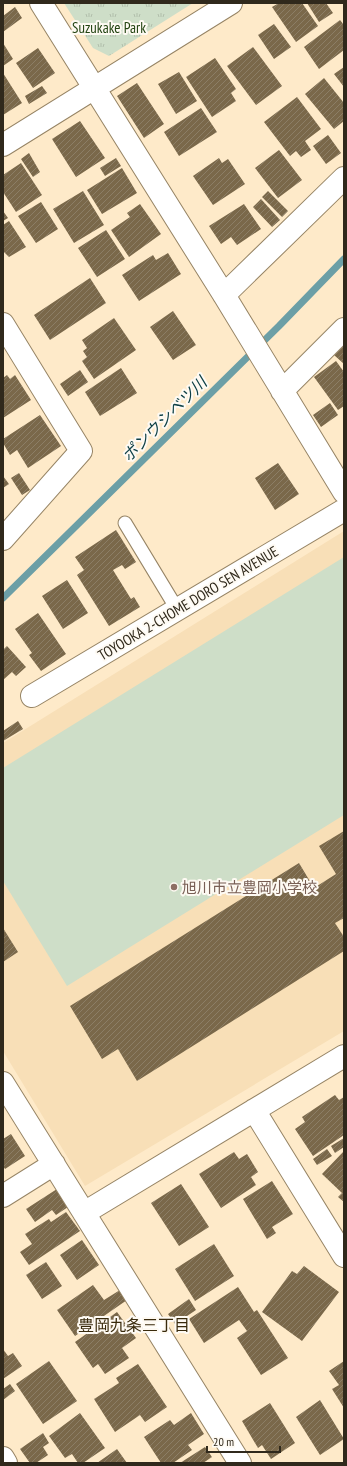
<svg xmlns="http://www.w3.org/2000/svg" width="347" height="1466" viewBox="0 0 347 1466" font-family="'PT Sans Narrow','Noto Sans JP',sans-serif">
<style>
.built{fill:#f8dfb7}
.green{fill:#cedec8}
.park{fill:url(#park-tufts)}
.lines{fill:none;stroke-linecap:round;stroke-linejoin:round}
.stream{stroke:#6c9fa6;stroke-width:7}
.building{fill:url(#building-hatch)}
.service-casing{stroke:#968465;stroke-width:15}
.minor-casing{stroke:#968465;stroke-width:24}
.service{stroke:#fff;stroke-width:13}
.minor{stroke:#fff;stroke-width:22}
.education-dot{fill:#8d6e63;stroke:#fefaf3;stroke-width:1.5}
.labels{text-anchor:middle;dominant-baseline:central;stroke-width:4;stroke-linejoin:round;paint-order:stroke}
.park-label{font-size:15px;fill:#234412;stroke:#fefaf3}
.street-label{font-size:15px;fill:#30291c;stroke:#fefaf3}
.education-label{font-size:15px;fill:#785e54;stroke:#fefaf3;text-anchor:start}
.water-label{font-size:16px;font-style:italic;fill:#0e4046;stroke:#fefaf3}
.neighbourhood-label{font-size:16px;fill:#392a0c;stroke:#fefaf3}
</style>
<defs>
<pattern id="park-tufts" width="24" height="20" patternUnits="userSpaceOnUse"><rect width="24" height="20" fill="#cedec8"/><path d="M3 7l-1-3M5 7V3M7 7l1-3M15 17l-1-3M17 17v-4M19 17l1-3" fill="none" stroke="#b1beab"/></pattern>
<pattern id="building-hatch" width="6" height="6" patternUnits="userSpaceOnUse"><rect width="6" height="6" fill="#7a684a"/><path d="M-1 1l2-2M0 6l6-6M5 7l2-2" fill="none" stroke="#8c7e66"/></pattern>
</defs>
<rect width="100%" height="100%" fill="#feeac9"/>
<path class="built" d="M344 531V1031L85 1186 3 1051V743Z"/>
<path class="green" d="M344 557V815L67 986 3 881V768Z"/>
<path class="park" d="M64 3H193L109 56 93 48Z"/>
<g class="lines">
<path class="stream" d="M3 598 279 326 344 259"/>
</g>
<path class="building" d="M279 3H302L318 26 296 42 272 7Z
M307 3H326L333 13 319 22Z
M15 7 22 18 3 32V16Z
M340 20 344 25V50L319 69 304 47Z
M274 24 291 47 274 59 258 35Z
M3 43 13 59 3 66Z
M253 47 282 86 256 105 227 66Z
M38 48 55 73 33 88 16 63Z
M215 58 236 89 231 93 236 101 212 117 186 77Z
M344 67V87L334 74Z
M179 72 197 101 176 114 158 84Z
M3 73 22 103 3 115Z
M324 78 344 103V121L334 129 305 94Z
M137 83 164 124 144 138 117 96Z
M42 86 47 93 29 104 25 96Z
M297 97 321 129 305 141 311 150 301 157 296 151 290 156 264 122Z
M201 108 217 132 179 156 164 132Z
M80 121 105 158 76 177 52 139Z
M328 135 341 153 326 164 313 146Z
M279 150 302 180 278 198 255 168Z
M29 153 40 172 33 177 21 159Z
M116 158 121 166 105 176 100 168Z
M219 158 222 163 228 159 245 184 213 205 193 176Z
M21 163 42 195 16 212 3 192V175Z
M122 168 137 193 102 214 87 190Z
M83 191 104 225 74 243 53 209Z
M268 191 288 211 282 217 262 197Z
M261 199 280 220 272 227 253 207Z
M41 202 58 229 36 243 18 216Z
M140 204 161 234 129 257 111 230 130 217 127 213Z
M244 204 261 229 237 245 231 237 221 244 209 226Z
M3 211 8 218 3 221Z
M9 221 26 247 9 257 3 251V225Z
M106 230 125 259 97 277 78 248Z
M168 253 181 274 139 301 122 275 153 255 156 260Z
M90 278 106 303 50 340 34 315Z
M173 311 196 345 173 360 150 327Z
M114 318 136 350 94 379 82 361 87 357 83 351 87 348 82 340Z
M344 344V364L334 355Z
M336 361 344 372V406L338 410 314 377Z
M121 368 137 393 100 416 85 392Z
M80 370 88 382 68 396 60 384Z
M7 375 10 379 15 375 31 400 3 418V378Z
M330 403 338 415 321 427 313 415Z
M40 415 61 446 28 468 17 450 10 455 3 443V439Z
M278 463 299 494 275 510 255 478Z
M19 473 30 490 22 495 11 478Z
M3 476 9 484 3 488Z
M116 530 136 562 125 569 122 565 113 570 131 599 134 597 140 607 109 626 77 575 84 570 75 557Z
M67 580 88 613 63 629 42 596Z
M38 613 66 654 41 671 29 655 32 653 15 629Z
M7 646 26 667 16 676 12 672 3 680V650Z
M18 721 23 729 3 741V731Z
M344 831V918L335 923 344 937V951L137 1081 118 1049 102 1059 70 1006 299 863 314 888 336 874 319 846Z
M3 928 18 952 3 962Z
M335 1095 339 1100 344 1097V1135L313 1156 295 1129 305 1122 302 1117Z
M11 1134 25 1156 5 1169 3 1166V1139Z
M344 1138V1147L335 1153 331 1146Z
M327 1149 332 1156 317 1165 313 1159Z
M344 1151V1202L338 1197 342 1193 322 1174Z
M234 1152 239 1159 247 1154 258 1172 251 1177 256 1185 221 1208 199 1174Z
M272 1181 293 1214 272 1227 276 1233 267 1239 243 1199Z
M181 1184 209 1227 179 1246 151 1203Z
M57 1189 68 1207 56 1215 52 1210 35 1222 26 1209Z
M66 1212 80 1231 29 1265 20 1252 32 1244 25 1234 49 1219 51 1222Z
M82 1240 99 1265 77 1280 60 1255Z
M214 1244 234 1276 195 1301 175 1269Z
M46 1262 62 1286 42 1299 26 1275Z
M304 1266 339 1292 302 1341 262 1312 292 1271 297 1274Z
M93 1285 104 1300 120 1290 127 1300 75 1336 57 1310Z
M238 1287 254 1312 257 1310 288 1358 261 1375 237 1338 247 1331 239 1320 204 1343 189 1319Z
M189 1299 196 1310 175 1324 168 1314Z
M117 1312 136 1338 122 1348 129 1358 105 1374 98 1364 93 1368 75 1342Z
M3 1349 8 1356 13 1353 22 1366 3 1379Z
M49 1361 77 1401 43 1424 16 1384Z
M344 1361V1408L332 1389 339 1385 329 1371Z
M138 1364 167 1407 145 1422 140 1415 115 1432 94 1399 119 1383 116 1378Z
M10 1384 15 1391 3 1400V1389Z
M320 1400 344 1439 320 1455 296 1417Z
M270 1403 295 1443 271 1459 262 1445 258 1448 242 1421Z
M80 1413 105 1448 83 1463H78L72 1454 65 1458 49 1436Z
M191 1413 204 1434 188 1445 192 1450 173 1463H161L144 1437 170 1420 174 1425Z
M43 1433 49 1443 43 1447 48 1455 36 1463H30L20 1449Z
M205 1447 212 1457 203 1463H180Z
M117 1449 127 1463H97Z"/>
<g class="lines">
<g class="service-casing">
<path id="service" d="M125 523 177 609"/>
</g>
<g class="minor-casing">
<path id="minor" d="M41 3 224 295 344 492
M3 145 231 3
M224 295 344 178
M3 324 81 451 3 539
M282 391 344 329
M32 696 344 510
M3 1083 240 1463
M254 1110 344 1256
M3 1196 54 1164
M84 1213 344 1056
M3 1458 6 1463"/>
</g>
<use href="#service" class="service"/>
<use href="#minor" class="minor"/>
</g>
<circle class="education-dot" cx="174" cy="887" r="4"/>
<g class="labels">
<g class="park-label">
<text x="109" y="27">Suzukake Park</text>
</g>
<g class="street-label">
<text transform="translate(188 603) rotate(-31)">TOYOOKA 2-CHOME DORO SEN AVENUE</text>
</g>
<g class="education-label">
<text x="182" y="887">旭川市立豊岡小学校</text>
</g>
<g class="water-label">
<text transform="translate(164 419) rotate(-45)">ポンウシベツ川</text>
</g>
<g class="neighbourhood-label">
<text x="134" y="1325">豊岡九条三丁目</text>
</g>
</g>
<rect width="347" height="1466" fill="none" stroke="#30291c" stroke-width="8"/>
<path d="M207 1446v6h73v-6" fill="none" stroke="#30291c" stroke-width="2"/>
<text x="213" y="1446" font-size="12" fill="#30291c" stroke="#fefaf3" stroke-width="3" paint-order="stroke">20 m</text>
</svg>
